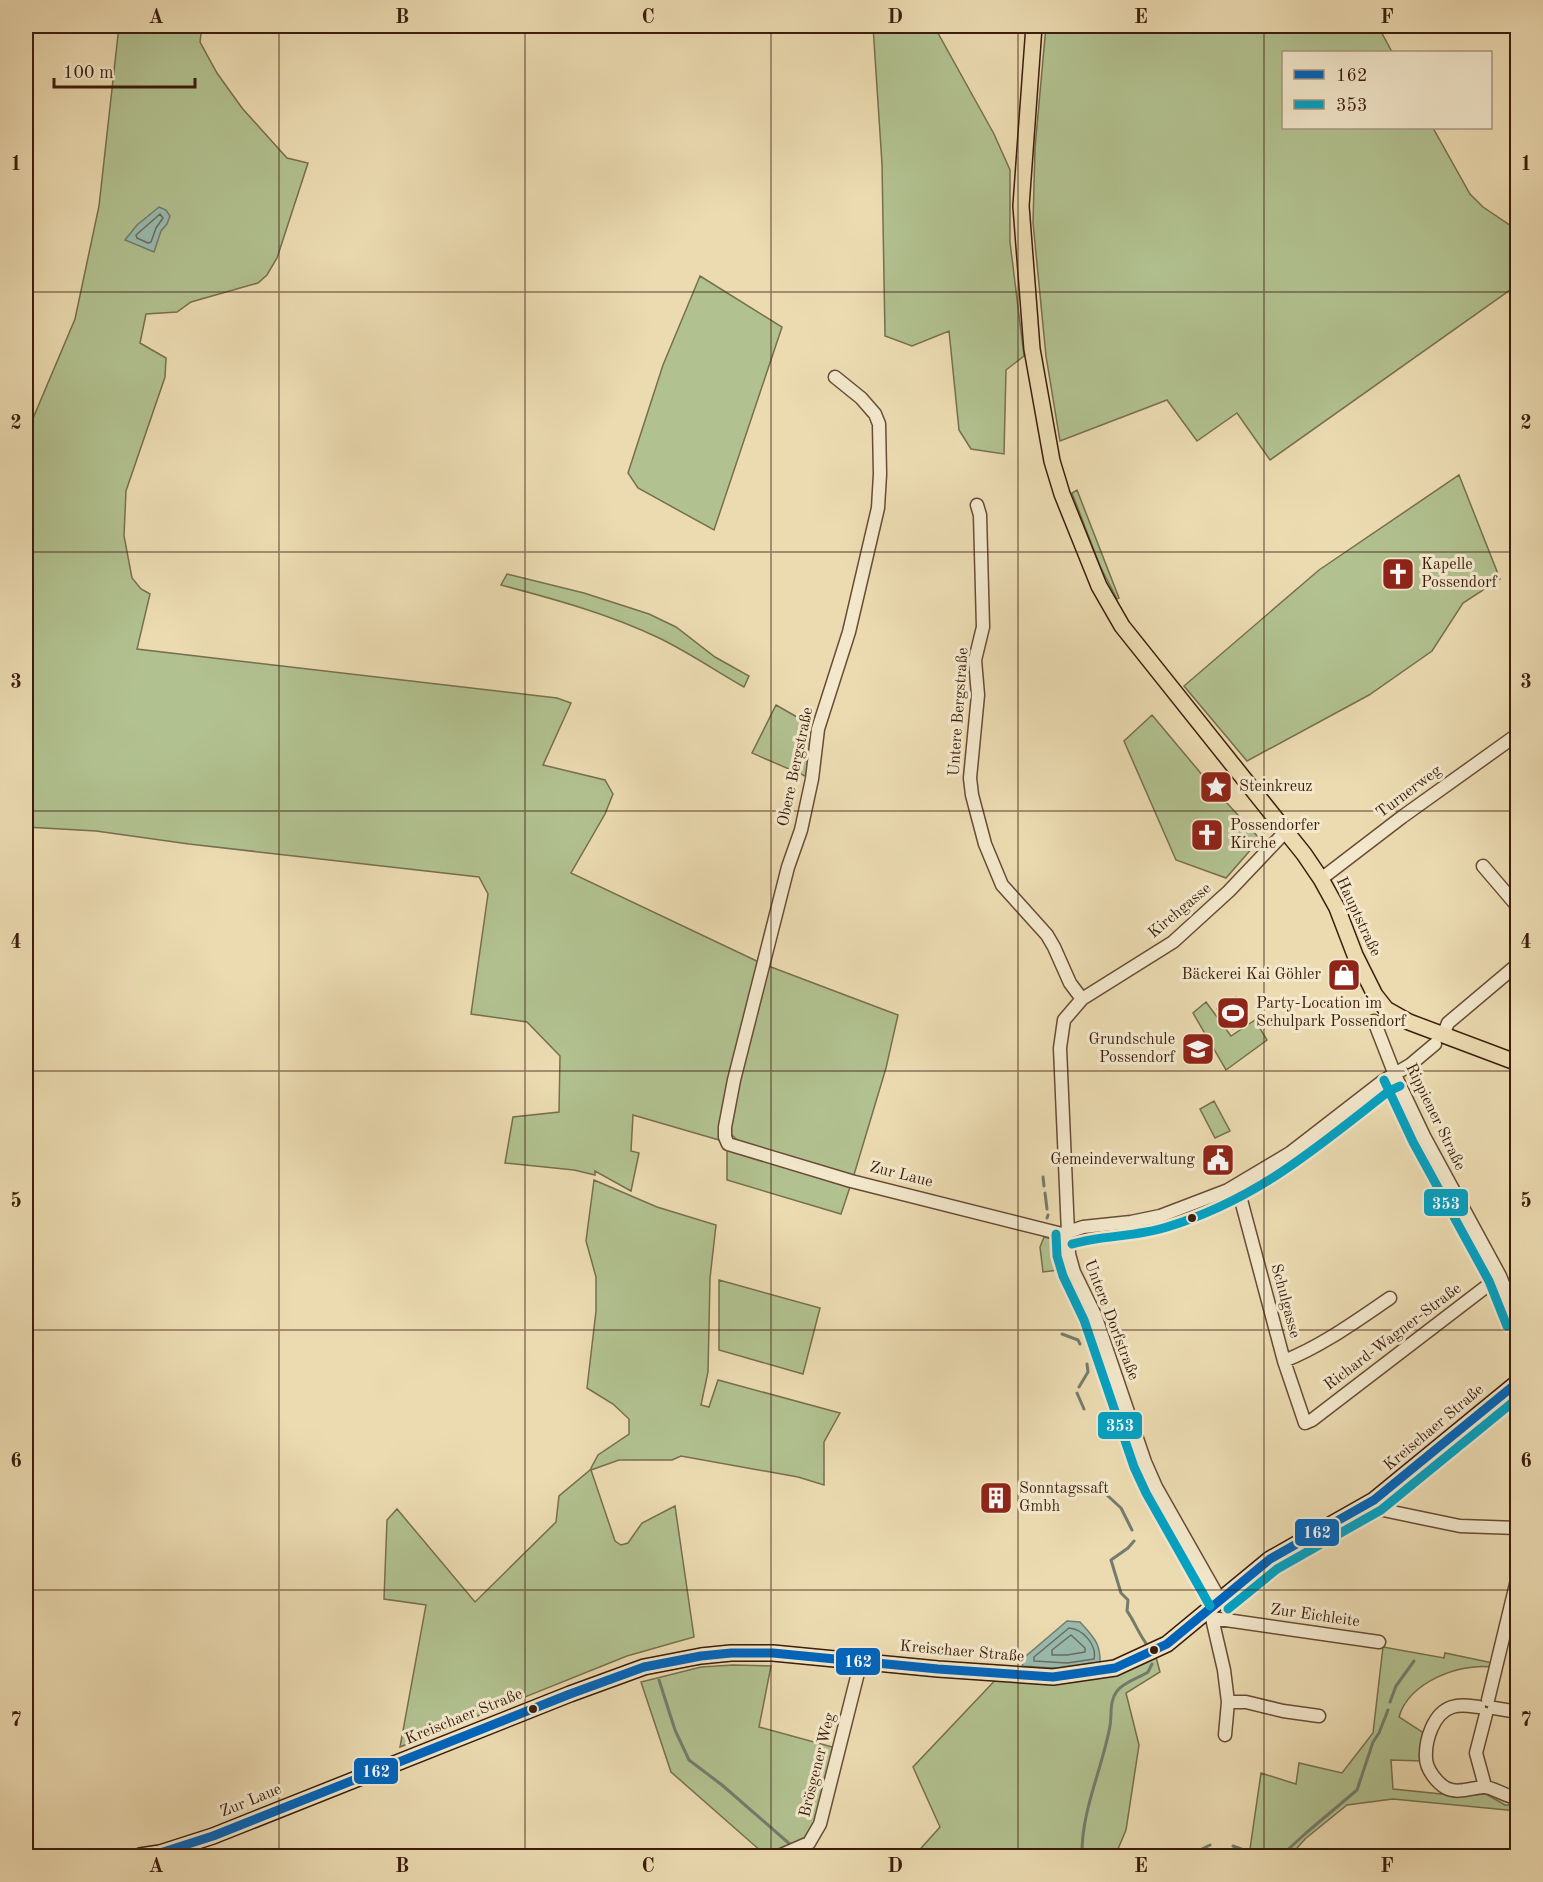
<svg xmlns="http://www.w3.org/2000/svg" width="1543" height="1882" viewBox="0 0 1543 1882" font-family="'Old Standard TT',serif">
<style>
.green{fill:#b2c190;stroke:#776f4e;stroke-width:1.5}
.water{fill:#99bbaf;stroke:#747c6e;stroke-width:1.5}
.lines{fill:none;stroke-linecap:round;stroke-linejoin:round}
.shore{stroke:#6a6c5e;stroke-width:1.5}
.stream{stroke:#747c6e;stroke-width:3}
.minor-casing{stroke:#684c35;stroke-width:15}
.major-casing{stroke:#3c1d0c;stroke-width:18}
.minor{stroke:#f3e8cc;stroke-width:12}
.major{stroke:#ecdbb1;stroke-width:15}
.bus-1-casing{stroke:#f3e8cc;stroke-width:14}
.bus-2-casing{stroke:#f3e8cc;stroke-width:14}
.bus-1{stroke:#0065bd;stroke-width:9}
.bus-2{stroke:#03a2c4;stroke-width:9}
.grid{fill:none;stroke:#3c1d0c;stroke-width:1.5;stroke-opacity:0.55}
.bus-dot{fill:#3c1d0c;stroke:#f3e8cc;stroke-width:2}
.labels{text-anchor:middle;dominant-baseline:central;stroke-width:6;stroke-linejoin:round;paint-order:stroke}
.poi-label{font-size:16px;fill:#3c1d0c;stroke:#f3e8cc;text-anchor:start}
.street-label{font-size:16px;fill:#3c1d0c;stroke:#f3e8cc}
.line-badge{stroke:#f3e8cc;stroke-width:2}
.badge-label{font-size:16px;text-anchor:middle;font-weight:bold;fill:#fff}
.neatline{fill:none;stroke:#3c1d0c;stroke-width:2}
.grid-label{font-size:20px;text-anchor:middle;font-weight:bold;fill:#3c1d0c}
</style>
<rect width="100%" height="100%" fill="#ecdbb1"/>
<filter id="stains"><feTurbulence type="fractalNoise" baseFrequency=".00333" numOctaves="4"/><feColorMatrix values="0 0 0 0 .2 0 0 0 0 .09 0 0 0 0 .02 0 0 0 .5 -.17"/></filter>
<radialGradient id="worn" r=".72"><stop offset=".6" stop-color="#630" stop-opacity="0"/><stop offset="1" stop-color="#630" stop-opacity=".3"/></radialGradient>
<path class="green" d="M119 26H202L200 42 217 73 242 108 287 158 308 163 277 258 267 275 258 283 191 302 177 312 146 314 140 343 166 358 165 377 126 491 124 536 132 578 141 589 150 594 137 649 557 698 571 703 543 765 605 780 613 794 605 814 571 873 763 964 898 1015 886 1068 853 1178 741 1144 731 1134 730 1081 719 1140 633 1115 631 1151 639 1153 631 1191 595 1171V1175L574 1170 505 1163 513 1117 559 1112 560 1056 527 1022 471 1014 488 894 479 877 189 844 96 831 26 827V435L75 319 99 206Z
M873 26H934L994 134 1010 170V242L1024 356 1006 370 1004 454 971 449 959 430 949 331 912 346 885 336 882 164Z
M1046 26H1378L1392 52H1284V128H1433L1470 194 1483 207 1517 230V285L1270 460 1237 413 1197 441 1167 400 1060 441 1046 356 1033 223 1035 148Z
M700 276 782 327 714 530 638 488 628 473 663 365Z
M1459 475 1500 579 1463 603 1432 651 1369 695 1247 761 1184 686 1319 570Z
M1077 490 1119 598 1117 599 1100 566 1072 493Z
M507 574 584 593 649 614 676 627 715 657 749 676 744 687C716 671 688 652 659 638 609 614 554 599 501 585Z
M776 705 818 729 812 779 752 753Z
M1152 715 1214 789 1260 839 1226 878 1176 860 1124 741Z
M1206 1002 1231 1036 1255 1020 1267 1040 1226 1070 1193 1013Z
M1214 1101 1230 1131 1215 1138 1200 1109Z
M732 1148 851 1184 841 1214 727 1180V1152Z
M594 1180 657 1207 716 1225 710 1278 708 1372 701 1405 709 1407 718 1380 840 1413 824 1442V1485L798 1477 681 1456 672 1460H619L591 1470 615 1541 621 1545 628 1543 642 1523 675 1506 694 1637 627 1656 400 1747 426 1605 384 1599 387 1520 397 1509 475 1602 556 1522 559 1496 590 1470 598 1455 629 1434V1419L613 1404 587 1388 596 1311V1277L586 1241Z
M1044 1237 1053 1239 1062 1260 1059 1270 1043 1272 1040 1247Z
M719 1280 820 1308 803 1374 719 1350Z
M1383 1647 1444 1658 1445 1653 1493 1663 1492 1667C1459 1663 1409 1682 1399 1717L1427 1735 1423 1761 1391 1760 1393 1789 1462 1796 1486 1794 1505 1805H1517V1811L1393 1799 1347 1805 1305 1839 1290 1856H1249L1261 1773 1296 1784 1299 1763 1342 1773 1373 1733Z
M1156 1657 1160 1672 1126 1693 1139 1745 1126 1830 1115 1856H914L940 1827 913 1767 1002 1673 1053 1677Z
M733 1665 771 1666 759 1727 836 1748 818 1822 807 1838 771 1856H759L762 1852 671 1772 641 1682 701 1667Z"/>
<path class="water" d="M159 207 166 210 170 216 167 224 161 231 154 252 125 240 137 225Z
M1236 997 1248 1018 1233 1029 1217 1009Z
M1067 1621 1080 1622C1094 1638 1101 1643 1100 1665L1068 1669 1022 1666 1026 1656Z"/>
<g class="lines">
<path class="shore" d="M160 214 163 218 156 228 151 242 148 243 137 238 136 235Z
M1069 1628C1083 1629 1097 1645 1094 1659L1067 1663 1034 1661V1657Z
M1071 1635 1085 1648V1652L1067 1655H1052V1650Z"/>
<path class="stream" d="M1043 1177 1044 1186
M1045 1193 1047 1209
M1047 1218 1048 1215
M1062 1334 1078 1340 1080 1344
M1079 1387 1088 1372 1087 1364
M1077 1393 1084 1409
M1095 1484 1121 1508 1132 1530
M1134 1541 1128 1548 1111 1560 1121 1593 1128 1600 1127 1611C1135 1622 1139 1635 1148 1646
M659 1680 675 1730 689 1760 722 1785 792 1846
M1390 1702 1396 1686 1414 1661
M1233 1846 1260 1856
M798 1855 799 1856
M1082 1856C1081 1811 1102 1770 1110 1726 1112 1715 1109 1701 1117 1691 1124 1682 1139 1678 1148 1672L1152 1664
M1188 1856 1210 1845
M1281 1856 1306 1833 1357 1790 1373 1742 1379 1733 1388 1710"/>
<g class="minor-casing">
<path id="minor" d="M835 377 861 398 875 414 879 424 880 474 878 508 849 632 818 729 812 779 801 830 788 867 734 1080 725 1127V1137L728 1144 851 1181 1062 1234 1083 1227 1131 1222 1160 1216 1228 1190 1290 1153 1383 1081 1410 1065 1435 1044
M977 505 980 515 983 627 975 660 978 695 970 778 972 795 985 844 1002 885 1047 935 1054 947 1070 983 1082 999
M1483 866 1518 907
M1321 879 1402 817 1518 734
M1374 1021 1395 1075 1424 1136 1500 1276 1518 1322
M1443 1035 1448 1023 1518 964
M1237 1185 1284 1361 1305 1423 1312 1420 1500 1276
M1284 1361C1322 1346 1356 1321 1390 1298
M1374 1500 1378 1507 1383 1510 1460 1526 1518 1528
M1220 1600 1156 1487 1145 1462 1095 1315 1074 1272 1069 1254 1068 1233 1060 1048 1064 1020 1082 999 1173 942 1229 891 1286 831
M1211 1614 1224 1670 1228 1702 1225 1735
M1212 1618 1379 1642
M1488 1700 1518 1576
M1228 1702H1246L1283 1711 1319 1716
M1479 1707C1470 1706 1461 1704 1452 1707 1433 1713 1425 1741 1426 1758 1426 1769 1437 1783 1446 1788 1458 1794 1471 1788 1483 1787 1492 1786 1505 1797 1518 1798
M1494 1708 1518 1712
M1485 1786 1476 1753 1486 1714
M779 1856 809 1843 820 1824 861 1661"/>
</g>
<g class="major-casing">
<path id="major" d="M1034 26 1021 206 1032 349 1052 461 1062 494 1099 586 1122 626 1304 854 1321 879 1337 908 1355 955 1375 995 1386 1009 1409 1022 1518 1063
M140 1856 160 1853 213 1836 570 1694 644 1667 701 1656 731 1653H773L938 1669 1053 1677 1115 1668 1167 1644 1270 1559 1374 1500 1518 1382"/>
</g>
<use href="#minor" class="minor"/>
<use href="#major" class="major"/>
<g class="bus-1-casing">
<path id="bus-1" d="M140 1856 160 1853 213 1836 570 1694 644 1667 701 1656 731 1653H773L938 1669 1053 1677 1115 1668 1167 1644 1270 1559 1374 1500 1518 1382"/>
</g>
<g class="bus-2-casing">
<path id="bus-2" d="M1384 1080 1413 1142 1489 1281 1507 1326
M1056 1234 1057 1256 1063 1276 1084 1320 1134 1467 1146 1493 1210 1606
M1072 1244C1103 1235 1136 1237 1167 1227 1258 1199 1316 1148 1389 1091L1400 1086
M1228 1609 1277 1569 1381 1510 1518 1398"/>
</g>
<use href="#bus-1" class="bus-1"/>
<use href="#bus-2" class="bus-2"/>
</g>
<path class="grid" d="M279 26V1856M525 26V1856M771 26V1856M1018 26V1856M1264 26V1856M26 292H1518M26 552H1518M26 811H1518M26 1071H1518M26 1330H1518M26 1590H1518"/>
<defs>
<g id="church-square" transform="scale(1.725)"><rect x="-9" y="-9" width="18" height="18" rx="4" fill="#8f2418" stroke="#f3e8cc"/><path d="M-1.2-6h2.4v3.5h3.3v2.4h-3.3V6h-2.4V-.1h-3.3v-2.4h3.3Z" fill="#fff"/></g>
<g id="sight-square" transform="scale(1.725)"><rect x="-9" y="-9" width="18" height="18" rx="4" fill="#8f2418" stroke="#f3e8cc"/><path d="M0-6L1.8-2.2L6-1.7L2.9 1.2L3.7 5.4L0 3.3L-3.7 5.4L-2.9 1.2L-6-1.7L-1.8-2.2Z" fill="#fff"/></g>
<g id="shop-square" transform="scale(1.725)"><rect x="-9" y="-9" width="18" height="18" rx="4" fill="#8f2418" stroke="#f3e8cc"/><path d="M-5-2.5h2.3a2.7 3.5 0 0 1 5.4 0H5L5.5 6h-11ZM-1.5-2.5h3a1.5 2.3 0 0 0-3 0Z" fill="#fff"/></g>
<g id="stadium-square" transform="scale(1.725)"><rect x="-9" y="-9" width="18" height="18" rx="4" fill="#8f2418" stroke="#f3e8cc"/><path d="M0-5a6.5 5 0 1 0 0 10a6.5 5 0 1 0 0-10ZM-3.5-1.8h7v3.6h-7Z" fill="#fff"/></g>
<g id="school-square" transform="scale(1.725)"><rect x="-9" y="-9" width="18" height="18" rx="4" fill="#8f2418" stroke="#f3e8cc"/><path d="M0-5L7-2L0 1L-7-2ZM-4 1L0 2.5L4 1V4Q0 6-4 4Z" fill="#fff"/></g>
<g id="civic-square" transform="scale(1.725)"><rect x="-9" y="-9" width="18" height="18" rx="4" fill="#8f2418" stroke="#f3e8cc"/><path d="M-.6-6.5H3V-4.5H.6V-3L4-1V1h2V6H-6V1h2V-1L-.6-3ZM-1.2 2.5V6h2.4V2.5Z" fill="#fff"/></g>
<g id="building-square" transform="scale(1.725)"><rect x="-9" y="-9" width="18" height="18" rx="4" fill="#8f2418" stroke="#f3e8cc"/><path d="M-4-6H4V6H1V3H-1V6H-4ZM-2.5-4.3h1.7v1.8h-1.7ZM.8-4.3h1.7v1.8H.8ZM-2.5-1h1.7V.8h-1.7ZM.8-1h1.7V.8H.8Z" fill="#fff"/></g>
</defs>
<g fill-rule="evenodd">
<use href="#church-square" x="1398" y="574"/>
<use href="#sight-square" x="1216" y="787"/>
<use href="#church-square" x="1207" y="835"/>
<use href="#shop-square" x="1344" y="975"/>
<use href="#stadium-square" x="1233" y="1013"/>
<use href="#school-square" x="1198" y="1049"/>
<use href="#civic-square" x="1218" y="1160"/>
<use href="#building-square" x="996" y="1498"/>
</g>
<g class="bus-dot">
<circle cx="1192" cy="1218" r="5"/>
<circle cx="1154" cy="1650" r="5"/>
<circle cx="533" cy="1709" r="5"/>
</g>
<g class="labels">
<g class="poi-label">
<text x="1421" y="565">Kapelle<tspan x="1421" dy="18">Possendorf</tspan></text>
<text x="1239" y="787">Steinkreuz</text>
<text x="1230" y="826">Possendorfer<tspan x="1230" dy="18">Kirche</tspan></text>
<text x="1321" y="975" text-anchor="end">Bäckerei Kai Göhler</text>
<text x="1256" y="1004">Party-Location im<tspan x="1256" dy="18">Schulpark Possendorf</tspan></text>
<text x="1175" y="1040" text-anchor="end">Grundschule<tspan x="1175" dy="18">Possendorf</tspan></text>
<text x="1195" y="1160" text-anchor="end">Gemeindeverwaltung</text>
<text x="1019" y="1489">Sonntagssaft<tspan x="1019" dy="18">Gmbh</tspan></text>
</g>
<g class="street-label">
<text transform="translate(959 712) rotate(-86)">Untere Bergstraße</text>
<text transform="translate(796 767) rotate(-78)">Obere Bergstraße</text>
<text transform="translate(1409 792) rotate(-37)">Turnerweg</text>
<text transform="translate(1180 911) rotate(-40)">Kirchgasse</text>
<text transform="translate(1358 917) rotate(65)">Hauptstraße</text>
<text transform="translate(1435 1117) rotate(64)">Rippiener Straße</text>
<text transform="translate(901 1175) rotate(14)">Zur Laue</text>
<text transform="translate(1285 1301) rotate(75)">Schulgasse</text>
<text transform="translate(1111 1320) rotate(69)">Untere Dorfstraße</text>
<text transform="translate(1393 1337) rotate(-37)">Richard-Wagner-Straße</text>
<text transform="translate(1434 1428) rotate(-40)">Kreischaer Straße</text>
<text transform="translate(1315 1616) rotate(8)">Zur Eichleite</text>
<text transform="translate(962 1652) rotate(5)">Kreischaer Straße</text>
<text transform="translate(464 1717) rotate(-22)">Kreischaer Straße</text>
<text transform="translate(818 1765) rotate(-76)">Brösgener Weg</text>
<text transform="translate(251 1801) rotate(-22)">Zur Laue</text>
</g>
</g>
<g class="line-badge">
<rect x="1423" y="1188" width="46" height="29" rx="6" fill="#03a2c4"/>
<rect x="1097" y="1411" width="46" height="29" rx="6" fill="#03a2c4"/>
<rect x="1294" y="1518" width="46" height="29" rx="6" fill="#0065bd"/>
<rect x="835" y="1647" width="46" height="29" rx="6" fill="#0065bd"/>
<rect x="353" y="1757" width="46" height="28" rx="6" fill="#0065bd"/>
</g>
<g class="badge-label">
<text x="1446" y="1209">353</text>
<text x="1120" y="1431">353</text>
<text x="1317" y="1538">162</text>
<text x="858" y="1667">162</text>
<text x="376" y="1777">162</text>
</g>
<rect width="1543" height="1882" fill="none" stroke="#ecdbb1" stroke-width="66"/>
<rect x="1282" y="51" width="210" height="78" fill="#f3e8cc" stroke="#aa977f" stroke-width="1.5"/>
<rect x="1294" y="70" width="30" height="9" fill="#0065bd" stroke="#aa977f" stroke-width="1.5"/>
<text x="1336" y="81" font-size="18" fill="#3c1d0c">162</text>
<rect x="1294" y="100" width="30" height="9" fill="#03a2c4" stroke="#aa977f" stroke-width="1.5"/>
<text x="1336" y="111" font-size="18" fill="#3c1d0c">353</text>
<path d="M54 78v9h141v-9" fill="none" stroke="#3c1d0c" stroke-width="3"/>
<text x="63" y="78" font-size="18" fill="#3c1d0c" stroke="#f3e8cc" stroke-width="4.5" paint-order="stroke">100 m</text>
<rect x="33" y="33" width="1477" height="1816" class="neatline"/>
<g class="grid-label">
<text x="156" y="23">A</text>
<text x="402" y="23">B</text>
<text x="648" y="23">C</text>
<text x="895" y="23">D</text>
<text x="1141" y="23">E</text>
<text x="1387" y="23">F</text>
<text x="16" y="170">1</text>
<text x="1526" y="170">1</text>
<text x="16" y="429">2</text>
<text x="1526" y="429">2</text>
<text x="16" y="688">3</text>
<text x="1526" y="688">3</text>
<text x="16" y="948">4</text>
<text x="1526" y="948">4</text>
<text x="16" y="1207">5</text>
<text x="1526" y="1207">5</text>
<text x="16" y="1467">6</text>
<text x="1526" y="1467">6</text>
<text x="16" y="1726">7</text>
<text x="1526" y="1726">7</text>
<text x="156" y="1872">A</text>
<text x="402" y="1872">B</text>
<text x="648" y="1872">C</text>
<text x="895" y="1872">D</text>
<text x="1141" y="1872">E</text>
<text x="1387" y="1872">F</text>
</g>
<rect width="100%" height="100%" filter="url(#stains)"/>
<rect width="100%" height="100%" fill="url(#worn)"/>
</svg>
